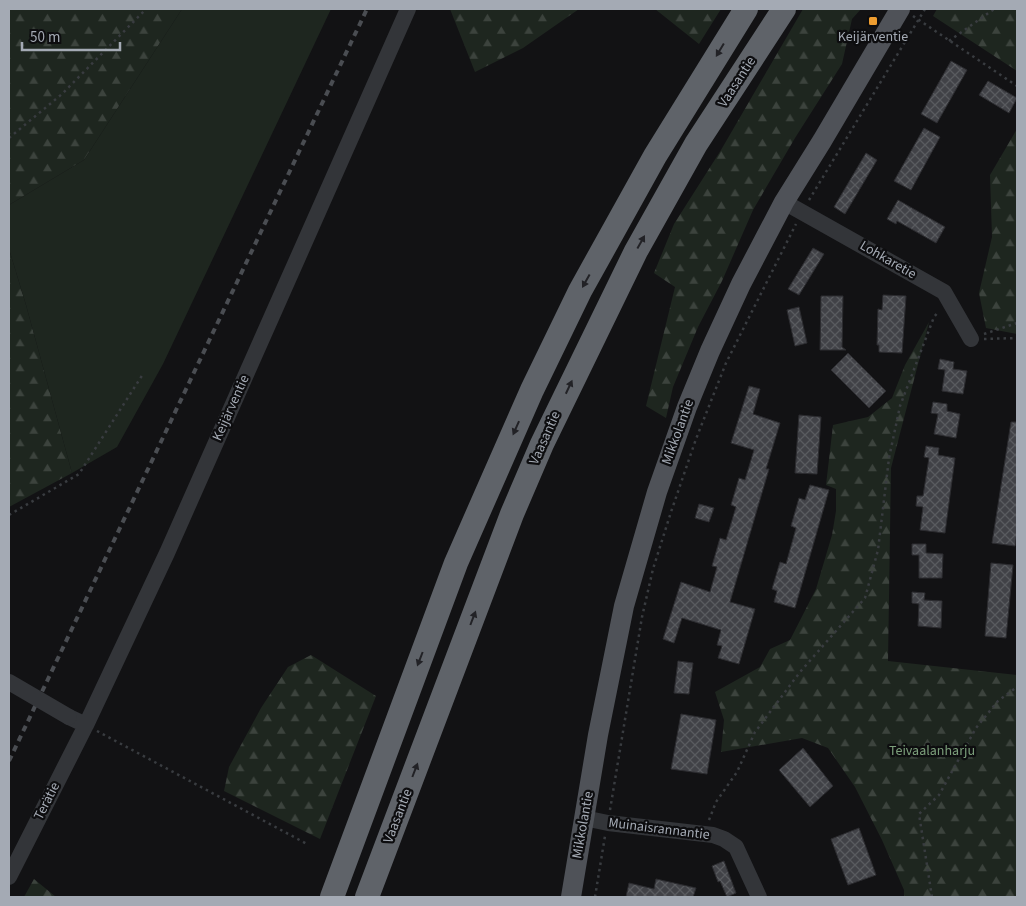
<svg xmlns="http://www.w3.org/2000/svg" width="1026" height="906" viewBox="0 0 1026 906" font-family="'Source Sans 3',sans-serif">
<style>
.forest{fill:url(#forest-firs)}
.pitch{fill:#1e261f}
.building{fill:url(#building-cross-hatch);stroke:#2c2c30}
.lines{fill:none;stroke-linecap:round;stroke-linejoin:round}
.path{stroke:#393c40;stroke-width:2.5;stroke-dasharray:2.5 4;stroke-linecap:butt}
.minor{stroke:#333539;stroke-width:16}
.major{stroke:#4f5258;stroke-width:20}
.highway{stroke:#5f6369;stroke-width:24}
.rail{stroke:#4a4d52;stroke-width:4;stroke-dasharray:6 5;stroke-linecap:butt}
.minor-bridge{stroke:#333539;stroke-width:16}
.oneway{fill:#222226}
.poi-dot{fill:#ee9d30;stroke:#0d0d0f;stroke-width:2}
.labels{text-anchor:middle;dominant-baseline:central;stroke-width:4.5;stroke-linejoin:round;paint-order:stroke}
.poi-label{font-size:14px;fill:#a4aab4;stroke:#0d0d0f}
.street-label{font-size:14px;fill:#a4aab4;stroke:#0d0d0f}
.park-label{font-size:14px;fill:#7c9f7b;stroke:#0d0d0f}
</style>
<defs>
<pattern id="forest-firs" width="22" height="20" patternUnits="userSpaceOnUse" patternTransform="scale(1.25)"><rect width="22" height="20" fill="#1e261f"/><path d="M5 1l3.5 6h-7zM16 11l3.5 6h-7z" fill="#3c433d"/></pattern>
<pattern id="building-cross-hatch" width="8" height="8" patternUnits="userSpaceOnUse" patternTransform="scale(1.25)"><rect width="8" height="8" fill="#414247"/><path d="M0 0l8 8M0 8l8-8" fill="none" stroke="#595b5f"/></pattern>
</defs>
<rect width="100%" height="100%" fill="#121214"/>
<path class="forest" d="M9 9H182L84 160 9 205Z
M450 9H579L523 48 475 72Z
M655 9H721L699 44Z
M803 9H861L852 19 842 64 795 138 753 210 722 281 698 327 673 387 666 418 646 406 675 287 654 273 674 224 721 150Z
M937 9H1017V71L933 16Z
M1017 129V334L986 328 979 293 992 237 990 175Z
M9 249 26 305 72 473 9 507Z
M929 322 891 468 888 661 1017 675V897H904V890L882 840 855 787 828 748 802 738 721 752 724 720 715 692 760 667 770 649 790 640 816 589 832 535 836 511V489L826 485 833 425 868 417 892 398 905 365Z
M311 655 376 696 320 839 224 791 229 767 261 708 288 667Z
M34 879 56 897H24Z"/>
<path class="pitch" d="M182 9H331L163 364 117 447 72 473 26 305 9 249V205L84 160Z"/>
<path class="building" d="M951 61 967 70 937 123 921 114Z
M988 81 1017 98 1009 113 979 95Z
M924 128 940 137 911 190 894 181Z
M866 153 877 160 845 214 834 207Z
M898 200 945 227 936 243 897 221 896 224 887 219Z
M813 248 824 254 799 295 788 289Z
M883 295 906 296 902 353 879 352V345H877L878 309 882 310Z
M821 296H843L842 347 846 350H820Z
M799 307 807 343 795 346 787 310Z
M848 353 886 391 869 408 831 370Z
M940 359 954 362 953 369 967 371 963 394 942 391 945 370 938 369Z
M749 386 760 389 753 414 780 423 766 469H769L730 602 755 609 739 664 718 658 722 646 717 645 721 630 682 618 674 643 663 639 681 582 710 592 717 567 712 566 720 538 726 540 736 507 731 505 739 478 745 480 754 450 731 443Z
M933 402 947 404V411L960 414 956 438 934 434 938 414 931 413Z
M799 415 821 417 817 474 795 473Z
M1011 422H1017V532L1015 546 992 543Z
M926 446 939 448 938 455 955 458 945 533 920 530 923 507 916 506 917 496H923L929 458 924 457Z
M810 485 829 490 795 608 774 602 777 591 772 589 780 562 786 564 793 539 796 528 791 526 799 498 805 500Z
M699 504 714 508 709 522 695 518Z
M912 544H926V553L943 554 942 578H919V555H912Z
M991 563 1013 565 1006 638 985 636Z
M912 592 925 593 924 600 942 601 941 628 918 626 919 604 912 603Z
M678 661 693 663 689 694 674 693Z
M681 714 716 720 707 774 671 769Z
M803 748 833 786 810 807 779 770Z
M859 828 876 875 848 885 831 839Z
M724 861 736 893 727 897 720 881 718 882 712 866Z
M656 879 696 888 693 897H626L629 883 654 889Z"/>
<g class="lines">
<path class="path" d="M913 16 1017 86
M949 41 994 9
M9 138 62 94 146 9
M809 200 925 9
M984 334 1017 323
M984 339 1017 338
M9 515 79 474 143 374
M97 731 307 844
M610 810 642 617 653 569 671 512 696 439 726 363 796 224
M709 820 716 802 737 772 755 732 800 672 865 598 878 550 889 458 900 406 934 317 939 311
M595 897 605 836
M932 897 919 814 939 795 976 728 998 701 1017 687"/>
<path class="minor" d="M784 202 944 292 971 339
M69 717 86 725 167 553 408 9
M584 818 608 823 713 835 724 839 736 847 759 897
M9 877 86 725"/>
<path class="major" d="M571 897 598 735 624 606 657 492 687 407 710 351 741 284 784 202 822 141 900 9"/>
<path class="highway" d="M332 897 456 563 532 390 580 291 655 156 746 9
M367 897 512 514 542 444 636 251 696 144 784 9"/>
<path class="rail" d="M9 761 367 9"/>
<path class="minor-bridge" d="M9 682 69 717"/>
</g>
<defs><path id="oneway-solid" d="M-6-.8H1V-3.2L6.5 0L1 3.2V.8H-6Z" transform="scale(1.25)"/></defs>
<g class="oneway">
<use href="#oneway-solid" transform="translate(720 50) rotate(121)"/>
<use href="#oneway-solid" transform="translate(641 242) rotate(-61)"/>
<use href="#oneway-solid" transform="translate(586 281) rotate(119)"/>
<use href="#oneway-solid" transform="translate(569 387) rotate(-65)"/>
<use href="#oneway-solid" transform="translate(516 428) rotate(114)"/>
<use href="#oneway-solid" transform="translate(473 618) rotate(-69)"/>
<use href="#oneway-solid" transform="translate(420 659) rotate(111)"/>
<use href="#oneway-solid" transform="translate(415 770) rotate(-69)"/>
</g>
<rect class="poi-dot" x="868" y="16" width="10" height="10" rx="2.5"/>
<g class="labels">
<g class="poi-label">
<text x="873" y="37">Keijärventie</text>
</g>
<g class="street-label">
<text transform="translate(737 82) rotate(-57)">Vaasantie</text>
<text transform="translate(888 260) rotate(30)">Lohkaretie</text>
<text transform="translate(231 408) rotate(-66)">Keijärventie</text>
<text transform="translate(678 432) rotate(-70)">Mikkolantie</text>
<text transform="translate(545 438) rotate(-66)">Vaasantie</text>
<text transform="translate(47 801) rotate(-63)">Terätie</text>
<text transform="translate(398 816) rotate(-69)">Vaasantie</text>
<text transform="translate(583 825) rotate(-80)">Mikkolantie</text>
<text transform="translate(659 829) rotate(7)">Muinaisrannantie</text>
</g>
<g class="park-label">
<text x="932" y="751">Teivaalanharju</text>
</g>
</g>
<rect width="1026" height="906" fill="none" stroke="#a4aab4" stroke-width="20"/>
<path d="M22 42v8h98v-8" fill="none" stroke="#a4aab4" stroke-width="2.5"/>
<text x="30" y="42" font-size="15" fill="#a4aab4" stroke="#0d0d0f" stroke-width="4" paint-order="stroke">50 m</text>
</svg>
